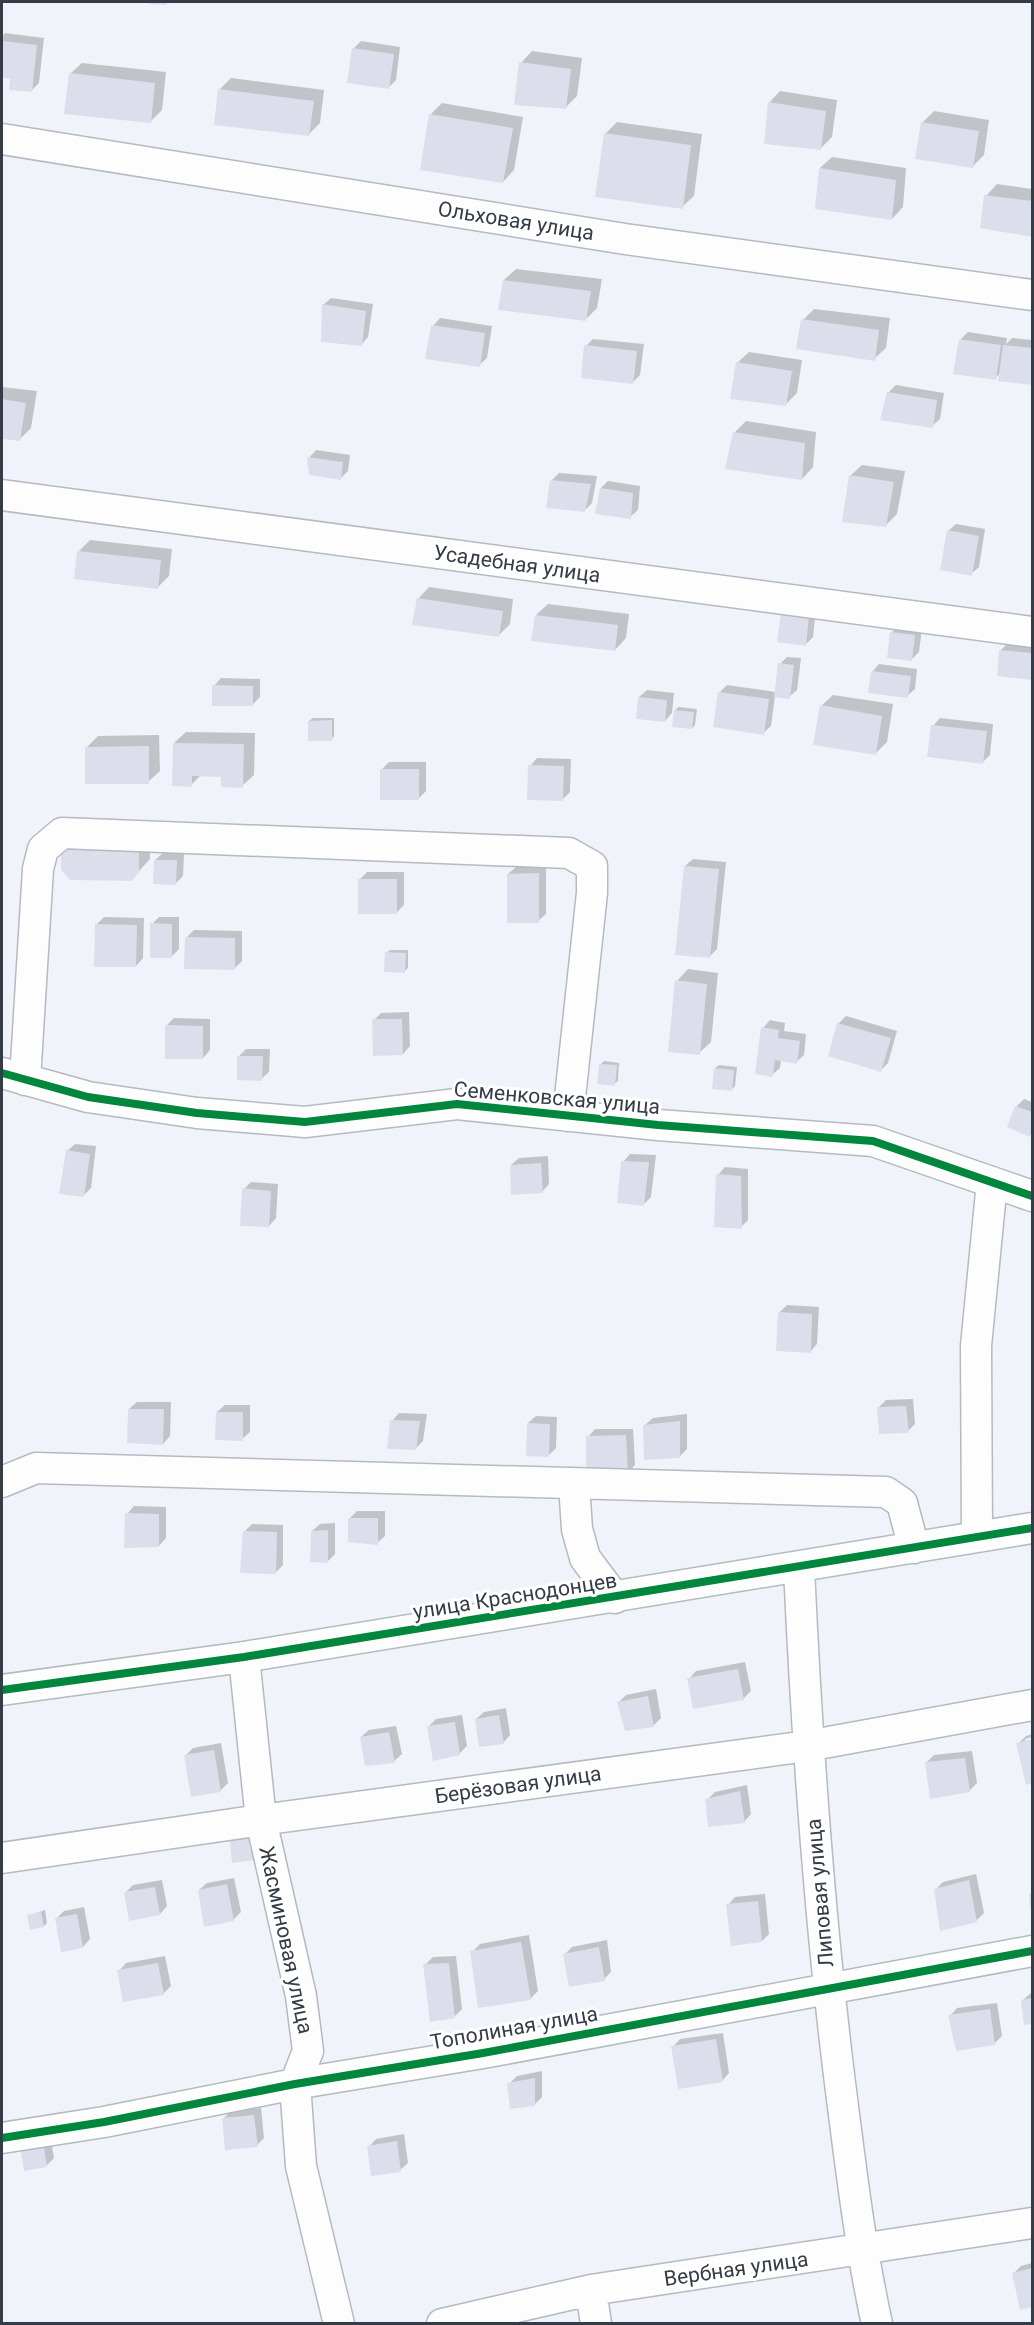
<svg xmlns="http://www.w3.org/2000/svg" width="1034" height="2325" viewBox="0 0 1034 2325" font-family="Roboto,sans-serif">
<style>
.shadow{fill:#0003}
.building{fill:#dddeec}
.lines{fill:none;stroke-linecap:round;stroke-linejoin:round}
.minor-casing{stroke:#b4bac1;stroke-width:33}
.minor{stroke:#fdfdfe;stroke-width:30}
.cycleway-casing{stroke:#fff;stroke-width:11}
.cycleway{stroke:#00873e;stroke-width:8}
.labels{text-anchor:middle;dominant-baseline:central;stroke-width:6;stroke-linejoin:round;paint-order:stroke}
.street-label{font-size:21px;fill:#343c47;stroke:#fff}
</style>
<rect width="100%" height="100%" fill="#f0f4fa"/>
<path class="shadow" d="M5 33 44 38 39 83 31 91 12 78 2 77V37Z
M361 41 400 47 396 80 389 87 354 48Z
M532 51 582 58 577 96 565 108 521 63Z
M82 63 166 72 162 110 150 122 70 74Z
M231 78 324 90 320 123 309 134 220 89Z
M780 91 837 100 832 137 820 149 769 103Z
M442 103 523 117 514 170 503 182 431 114Z
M934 111 989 120 984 155 973 166 922 123Z
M617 122 702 134 694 196 682 207 605 134Z
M832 157 906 168 903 207 892 219 820 168Z
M997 184 1032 189V236L981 227 986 196Z
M516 269 602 279 597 308 585 320 504 280Z
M331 298 373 304 368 337 361 345 323 305Z
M814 309 890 318 886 348 874 359 803 320Z
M440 318 492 326 487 358 479 365 433 326Z
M968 332 1007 338 1006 344 1012 338 1032 340V384L1000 379 1001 373 995 378 960 340Z
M593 339 644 344 640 375 632 383 586 346Z
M749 352 802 360 797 393 786 404 737 363Z
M896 385 944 393 940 419 932 426 888 393Z
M2 387 37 391 31 428 19 440 2 437Z
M746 421 816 432 813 467 802 479 734 433Z
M316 450 350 455 348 471 340 479 309 458Z
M862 465 905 471 897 514 885 526 850 476Z
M559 473 597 476 592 503 584 511 552 480Z
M608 481 640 486 638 510 630 517 601 488Z
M956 524 985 529 979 567 971 574 948 531Z
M90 540 172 549 169 576 157 588 79 551Z
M429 587 513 599 510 624 498 636 418 599Z
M548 604 629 614 626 638 615 650 536 615Z
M790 606 816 609 813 637 806 644Z
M899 625 922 628 919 652 911 660 892 632Z
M1008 643 1032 645V678L998 675 1001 650Z
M787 657 801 658 797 690 789 697 775 696 771 726 763 733 720 692 727 685 776 692 780 664Z
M879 664 917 669 915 689 907 696 872 672Z
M221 678 260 679V697L252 705 214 686Z
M647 690 674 693 672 713 665 721 639 697Z
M833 695 893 704 887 742 875 754 821 706Z
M678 707 697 709 695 725 692 728 675 711Z
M313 718H334V736L331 740 309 721Z
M940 718 993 724 990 755 982 763 933 726Z
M186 732 255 733 254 775 242 786 223 775H201L191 785 174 743Z
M159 735 160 771 148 782 87 747 98 736Z
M537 758 571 759 570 792 562 800 530 766Z
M389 762H426V791L419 798 382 769Z
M74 840H150V859L131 880 63 851Z
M163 853H184L183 876 176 883 155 860Z
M693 859 726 862 717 949 709 957 685 866Z
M546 866V914L538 921 508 874 516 867Z
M367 872H404V905L396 913 360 879Z
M104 917 144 918 143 958 136 966 96 925Z
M159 917H179V949L172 956 152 924Z
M194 930 242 931V961L234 969 187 937Z
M390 950H408V968L405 971 386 953Z
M688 969 718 973 711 1042 699 1053 677 981Z
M409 1012 410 1046 403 1054 374 1020 381 1013Z
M846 1016 897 1031 888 1063 881 1070 838 1024Z
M174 1018 210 1019V1050L203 1058 166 1026Z
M770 1020 785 1023 784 1031 806 1034 804 1055 796 1062 781 1060 780 1068 772 1075 763 1028Z
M246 1049H270L269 1072 261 1079 239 1056Z
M604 1061 619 1063 618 1081 614 1084 600 1065Z
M719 1065 737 1067 735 1086 732 1089 715 1068Z
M1024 1099 1032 1102V1132L1030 1135 1009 1126 1017 1106Z
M75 1144 96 1146 91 1188 83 1196 67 1151Z
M630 1154 656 1155 651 1197 644 1204 623 1162Z
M548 1156 549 1184 542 1192 511 1165 519 1158Z
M725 1167 748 1169V1220L741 1227 718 1175Z
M251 1182 278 1184 276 1218 269 1226 244 1189Z
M787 1305 819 1307 817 1344 810 1352 779 1313Z
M913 1399 915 1424 908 1431 878 1408 886 1400Z
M137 1402H171L170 1436 163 1444 129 1409Z
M225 1405H250V1432L242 1439 217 1412Z
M399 1413 427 1414 423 1441 415 1449 392 1421Z
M687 1414V1449L679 1457 645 1425 653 1418Z
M536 1416 557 1417 556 1448 549 1455 528 1423Z
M595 1429H633L635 1465 628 1472 588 1437Z
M134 1506 166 1507V1538L159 1546 127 1514Z
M357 1511H385V1536L377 1543 350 1518Z
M335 1523V1554L328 1561 312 1531 320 1524Z
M252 1524 283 1525V1565L275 1573 244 1532Z
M745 1662 751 1691 743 1699 689 1679 696 1671Z
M656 1689 661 1718 654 1725 626 1729 619 1702 626 1695Z
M506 1708 510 1735 503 1743 476 1719 484 1712Z
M462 1715 467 1746 459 1754 428 1727 436 1719Z
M396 1726 402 1754 394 1761 361 1737 369 1730Z
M1032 1734V1737L1025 1739V1742L1032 1740V1782L1027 1783 1018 1744 1026 1736Z
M221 1743 228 1783 220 1791 186 1755 193 1748Z
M972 1751 977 1783 969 1791 927 1762 934 1755Z
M747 1785 751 1814 744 1822 707 1800 715 1792Z
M260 1831 262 1851 231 1841 239 1834Z
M976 1874 984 1913 977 1920 935 1890 943 1882Z
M234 1878 241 1912 233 1920 199 1890 207 1883Z
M162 1880 167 1906 160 1914 125 1893 133 1885Z
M765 1894 769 1934 762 1941 728 1905 735 1897Z
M84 1907 90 1939 83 1947 56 1919 64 1911Z
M45 1910 47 1923 44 1926 28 1916Z
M529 1935 538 1991 530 1999 472 1952 480 1944Z
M607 1940 611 1972 604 1979 564 1955 572 1947Z
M165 1956 171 1986 163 1994 119 1971 126 1963Z
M456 1956 462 2009 455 2016 425 1965 433 1957Z
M1032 1992V2022L1025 2023 1023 2000Z
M997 2003 1002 2036 994 2044 950 2016 957 2008Z
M723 2033 729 2073 722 2081 673 2047 680 2039Z
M542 2071V2097L535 2104 509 2084 517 2076Z
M261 2108 264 2138 257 2145 223 2119 231 2111Z
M49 2128 54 2158 46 2166 21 2139Z
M404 2134 408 2163 400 2170 369 2147 376 2139Z
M1032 2263V2306L1021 2308 1014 2273 1021 2266Z"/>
<path class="building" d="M148 2H167V5L148 4Z
M2 41 37 45 32 92 9 90 10 79 2 78Z
M352 48 394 54 389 89 347 83Z
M519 62 571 69 566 109 514 105Z
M69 73 155 83 151 123 64 114Z
M218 89 314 101 309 136 214 125Z
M768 102 826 111 821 150 764 144Z
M429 114 513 128 503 183 420 170Z
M921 122 979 131 973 168 915 159Z
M604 133 691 145 683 209 595 197Z
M819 168 896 180 892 220 815 209Z
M984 195 1032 201V237L980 228Z
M503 280 591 291 586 321 498 310Z
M322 304 366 311 362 346 321 342Z
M801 319 879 330 875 361 796 349Z
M431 325 485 333 480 367 425 359Z
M959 339 1001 345 996 380 953 374Z
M584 345 637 351 633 384 581 378Z
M1003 345 1032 348V385L998 381Z
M736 362 792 371 786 406 730 399Z
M887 392 937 400 933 428 880 420Z
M2 399 26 403 20 441 2 439Z
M733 432 805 443 802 480 725 469Z
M307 457 343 462 341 480 309 475Z
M849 475 894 482 886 527 842 522Z
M550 480 591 484 585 512 546 508Z
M600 488 633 493 631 519 595 514Z
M947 530 979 536 972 576 940 570Z
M77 551 161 560 158 589 74 579Z
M417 598 503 611 499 637 412 625Z
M781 613 809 616 806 646 777 642Z
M535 615 618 625 615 651 531 641Z
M890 632 915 635 912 661 887 658Z
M999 650 1032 653V680L997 676Z
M778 663 794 665 790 699 774 697Z
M871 671 911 676 908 698 868 693Z
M212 685 253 686V706H212Z
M718 692 769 699 764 735 713 727Z
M638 697 667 700 665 722 636 719Z
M820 705 882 716 876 755 813 745Z
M674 710 694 712 692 729 672 727Z
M332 720V741H308V721Z
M931 725 987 731 983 764 927 757Z
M173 743 244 744 243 788 221 787V777L192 776V787L172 786Z
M149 746V784H85V747Z
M528 765 564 766 563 801 527 800Z
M380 769H419V800H380Z
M61 850H139V872L132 881 70 880 61 870Z
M154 860H177L176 885 153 884Z
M684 866 719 869 710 958 675 955Z
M539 873V923H507V874Z
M358 879H397V914H358Z
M150 923 172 924V958H150Z
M95 924 137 925 136 967H94Z
M185 937 235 938V970L184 969Z
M385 952 406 953 405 973 384 972Z
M675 980 707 984 700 1055 668 1052Z
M372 1019H402L403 1055 373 1056Z
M837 1023 891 1038 881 1072 828 1056Z
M165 1025 203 1026V1059H165Z
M761 1027 779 1030 778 1038 800 1041 797 1064 775 1060 773 1077 755 1074Z
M237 1056H263L262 1081 237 1080Z
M599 1064 617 1065 615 1086 597 1084Z
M714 1068 734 1070 732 1091 712 1089Z
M1015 1106 1032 1112 1030 1137 1007 1127Z
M66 1150 90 1154 84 1197 59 1194Z
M621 1161 649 1162 644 1206 617 1203Z
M541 1163 543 1193 511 1195 510 1165Z
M716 1174 741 1176 742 1229 714 1227Z
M242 1188 271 1191 269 1227 240 1226Z
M778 1312 812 1314 811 1353 776 1351Z
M906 1406 909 1433 879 1434 877 1407Z
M128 1409H164L163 1445 127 1443Z
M216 1412H243V1441L215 1440Z
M390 1420 420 1421 416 1450 387 1449Z
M680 1421V1458L644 1460 643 1425Z
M527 1423 550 1424 549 1457 526 1456Z
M626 1435 628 1474 586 1473V1436Z
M125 1513 159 1514V1547L124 1548Z
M348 1518H378V1545L348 1542Z
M328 1530V1563L310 1562 311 1531Z
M243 1531 277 1532 276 1574 240 1573Z
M738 1669 744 1700 693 1709 687 1678Z
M648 1696 654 1727 625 1731 617 1702Z
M499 1715 504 1744 479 1747 475 1719Z
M455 1722 460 1755 433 1761 427 1726Z
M389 1732 395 1763 365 1766 360 1737Z
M1032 1739V1783L1026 1785 1016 1743Z
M214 1750 221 1792 191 1797 184 1755Z
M965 1758 970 1792 930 1799 925 1762Z
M740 1791 745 1823 708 1827 705 1799Z
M253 1838 255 1860 232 1863 230 1841Z
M969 1880 977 1922 940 1931 934 1889Z
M227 1884 234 1921 204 1927 198 1890Z
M155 1887 160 1915 129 1921 124 1892Z
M1032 1893V1913H1031L1029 1894Z
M758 1901 762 1942 731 1946 726 1904Z
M41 1912 44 1927 30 1930 27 1915Z
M77 1914 83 1948 61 1952 55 1918Z
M521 1942 531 2000 478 2008 470 1951Z
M599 1947 605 1981 569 1987 563 1954Z
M158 1963 164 1995 123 2002 117 1970Z
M449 1963 455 2018 430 2022 423 1964Z
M1032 1998V2024L1024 2025 1021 2000Z
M990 2009 995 2045 956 2051 948 2015Z
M716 2039 723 2082 678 2089 671 2046Z
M535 2078V2106L510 2109 507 2083Z
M254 2115 258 2147 225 2150 222 2118Z
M42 2135 47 2167 24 2171 19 2139Z
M397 2141 401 2172 371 2176 367 2146Z
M1032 2268V2307L1020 2310 1012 2273Z"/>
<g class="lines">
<g class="minor-casing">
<path id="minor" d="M2 139 625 239 1032 295
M2 495 1032 632
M2 1073 88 1097 197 1113 305 1122 457 1104 658 1125 873 1141 1032 1196
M25 1080 38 869 43 849 62 833 569 853 592 866V893L568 1116
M2 1482 36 1468 886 1492 902 1503 914 1548
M574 1484 577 1529 585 1558 615 1598
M977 1537 976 1346 992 1182
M799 1568C807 1743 819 1917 841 2091 851 2169 860 2246 877 2324
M244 1657 261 1820 301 1996 308 2051 295 2084 301 2166 339 2324
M2 1690 244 1657 1032 1528
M2 1858 261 1820 807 1746 1032 1705
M2 2138 104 2122 295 2084 483 2053 1032 1951
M591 2290 596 2324
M442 2324 591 2290 1032 2223"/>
</g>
<use href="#minor" class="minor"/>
<g class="cycleway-casing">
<path id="cycleway" d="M2 1073 88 1097 197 1113 305 1122 457 1104 658 1125 873 1141 1032 1196
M2 1690 244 1657 1032 1528
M2 2138 104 2122 295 2084 483 2053 1032 1951"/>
</g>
<use href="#cycleway" class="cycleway"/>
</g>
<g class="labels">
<g class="street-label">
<text transform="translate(516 221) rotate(9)">Ольховая улица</text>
<text transform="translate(517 564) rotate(8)">Усадебная улица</text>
<text transform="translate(557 1098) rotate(5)">Семенковская улица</text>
<text transform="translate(515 1596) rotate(-9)">улица Краснодонцев</text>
<text transform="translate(518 1785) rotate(-8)">Берёзовая улица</text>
<text transform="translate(820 1893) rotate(-95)">Липовая улица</text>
<text transform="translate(286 1940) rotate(78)">Жасминовая улица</text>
<text transform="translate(514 2028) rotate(-10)">Тополиная улица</text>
<text transform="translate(736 2269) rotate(-8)">Вербная улица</text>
</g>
</g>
<rect width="1034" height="2325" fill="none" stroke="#343c47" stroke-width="6"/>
</svg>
